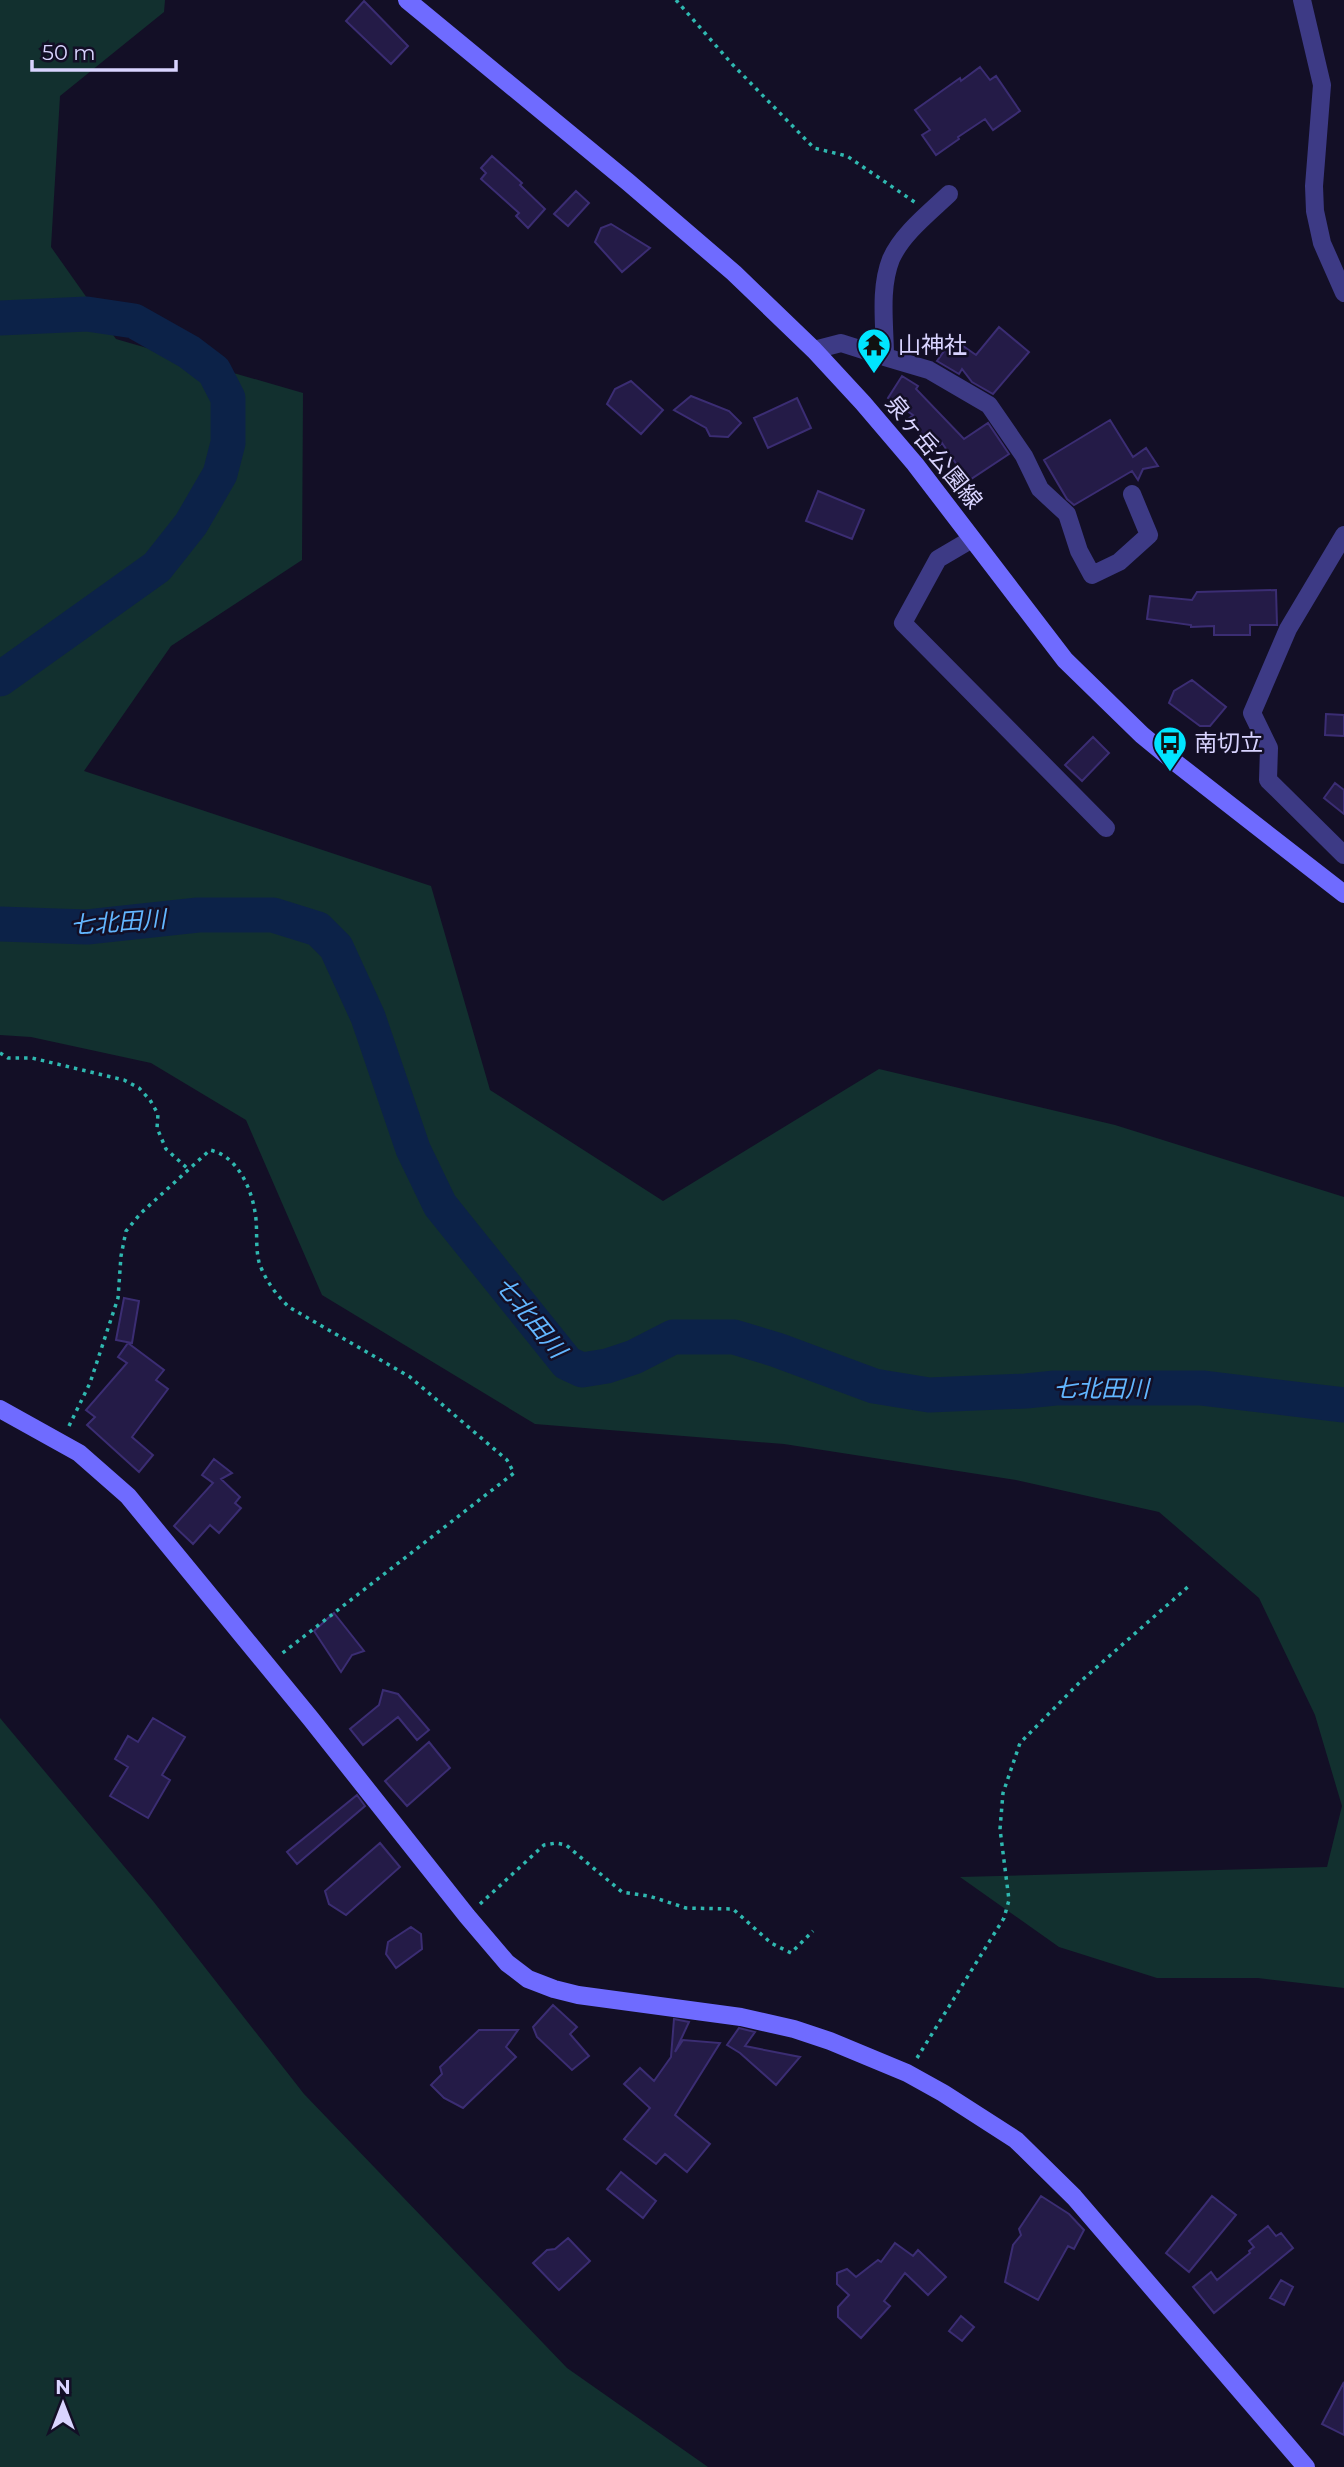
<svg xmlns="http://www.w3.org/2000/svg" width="1344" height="2467" viewBox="0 0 1344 2467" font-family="Montserrat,'Noto Sans JP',sans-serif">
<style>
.green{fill:#12302f}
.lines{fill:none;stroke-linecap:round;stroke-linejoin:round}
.river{stroke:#0c2248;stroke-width:35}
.building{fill:#241b47;stroke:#3b2d73;stroke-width:2}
.path{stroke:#2fb8b0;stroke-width:3.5;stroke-dasharray:3.5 5;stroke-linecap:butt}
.street{stroke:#3d3a85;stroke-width:18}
.secondary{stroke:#6f6bff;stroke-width:18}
.labels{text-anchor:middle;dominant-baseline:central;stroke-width:5;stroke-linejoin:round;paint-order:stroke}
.poi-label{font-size:23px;fill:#d9d4ff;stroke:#130f26;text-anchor:start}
.street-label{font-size:23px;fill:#d9d4ff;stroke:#130f26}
.water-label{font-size:24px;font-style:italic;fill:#62b6ff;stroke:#130f26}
</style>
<rect width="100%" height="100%" fill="#130f26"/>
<path class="green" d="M0 0H165L164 12 60 96 51 247 116 339 303 393 302 560 171 646 84 771 431 886 490 1090 663 1201 879 1069 1115 1125 1344 1197V1988L1258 1978H1157L1059 1947 960 1877 1327 1867 1342 1806 1315 1715 1259 1598 1159 1512 1016 1480 784 1444 535 1424 322 1295 246 1120 151 1063 31 1037 0 1035Z
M0 1718 153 1901 304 2094 567 2368 708 2467H0Z"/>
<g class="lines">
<path class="river" d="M0 318 87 314 134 321 189 352 214 371 228 398V443L220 474 191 524 157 567 0 679
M0 924 87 927 198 915H273L318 929 336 947 368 1017 413 1149 440 1205 567 1363 582 1370 607 1366 634 1357 673 1337H734L777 1350 874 1386 929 1395 1026 1391 1055 1388H1202L1344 1405"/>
</g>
<path class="building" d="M364 1 408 46 391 64 346 21Z
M980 67 990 80 996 76 1020 111 993 130 985 119 958 137 959 139 936 155 922 135 930 130 915 110 960 78 961 81Z
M492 156 522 183 520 185 545 209 528 228 516 216 519 213 481 179 486 173 481 168Z
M576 191 589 203 568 226 554 214Z
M611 224 650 248 622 272 595 242 601 228Z
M999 327 1029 352 993 394 972 382 962 369 959 374 937 361 953 339 976 355Z
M902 376 918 386 916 389 964 439 988 423 1009 454 968 481 942 443 935 450 907 420 913 415 888 398Z
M631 381 663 410 641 434 607 404 615 389Z
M691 396 729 411 741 423 728 437 710 436 706 428 674 410Z
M797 398 811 428 768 448 754 418Z
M1110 420 1133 457 1146 448 1158 466 1143 469 1138 480 1132 471 1074 505 1067 499 1044 460Z
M818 491 864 510 852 539 806 521Z
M1276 590 1277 625H1250V635H1214V626L1191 627V625L1147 619 1150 596 1192 600 1197 592Z
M1192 680 1226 707 1210 726H1200L1169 703 1174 691Z
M1326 714 1344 715V736L1325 735Z
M1093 737 1109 753 1082 781 1065 765Z
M1335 783 1344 790V814L1324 798Z
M124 1298 139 1301 132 1343 116 1340Z
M128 1343 164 1370 156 1380 168 1389 132 1437 153 1455 139 1472 87 1425 95 1417 86 1410 127 1363 118 1357Z
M214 1459 232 1473 221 1479 240 1497 235 1503 241 1508 219 1533 210 1525 193 1544 174 1526 213 1483 202 1475Z
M334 1613 364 1651 352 1655 341 1672 314 1631Z
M383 1690 398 1694 429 1730 417 1740 398 1717 363 1745 350 1729 379 1705Z
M153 1718 185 1737 162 1775 170 1780 148 1818 110 1796 128 1767 115 1759 128 1736 138 1742Z
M429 1742 450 1768 407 1806 385 1781Z
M357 1795 365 1806 297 1864 287 1852Z
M380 1843 400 1867 346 1915 329 1904 325 1891Z
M411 1927 421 1934 422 1949 396 1968 386 1954 388 1942Z
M553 2005 577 2027 570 2034 589 2056 572 2070 537 2037 533 2027Z
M674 2019 689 2022 675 2052 683 2040 720 2043 675 2115 710 2144 687 2172 665 2154 656 2164 624 2139 650 2108 624 2084 640 2068 654 2081 671 2057Z
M739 2028 755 2032 745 2046 800 2057 776 2085 740 2053 727 2045Z
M479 2030H518L506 2047 516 2057 463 2108 444 2098 431 2085 442 2074 440 2067Z
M621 2172 656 2201 643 2218 607 2189Z
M1041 2196 1069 2214 1084 2230 1074 2249 1068 2246 1038 2300 1005 2282 1013 2245 1021 2235 1019 2229Z
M1212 2196 1236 2215 1189 2272 1166 2253Z
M1268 2226 1276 2236 1281 2233 1293 2248 1214 2313 1193 2287 1211 2272 1217 2280 1250 2253 1249 2251 1254 2247 1249 2241Z
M568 2238 590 2261 559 2290 533 2263 547 2250 555 2249Z
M895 2243 913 2256 918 2250 946 2277 928 2295 905 2273 884 2301 890 2306 861 2338 838 2317V2307L849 2295 837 2284V2273L847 2269 856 2277 878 2260 881 2262Z
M1281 2280 1293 2287 1284 2305 1270 2298Z
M961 2316 974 2327 962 2341 949 2331Z
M1344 2382V2435L1322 2424Z"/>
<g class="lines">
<path class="path" d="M676 0 732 64 814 148 847 156 916 203
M0 1053 8 1058H32L124 1080 139 1088 150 1100 158 1114 157 1128 166 1149 187 1168
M69 1426 90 1383 118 1298 121 1256 126 1231 141 1213 210 1150C237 1156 251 1187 255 1212 258 1228 255 1246 259 1262 264 1278 276 1295 289 1307L410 1377 507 1460 514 1473 280 1655
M480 1904 544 1845 556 1843 566 1845 622 1892 649 1896 686 1908 733 1909 771 1943 791 1953 813 1931
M917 2058 1004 1918 1009 1900 1000 1829 1003 1793 1020 1743 1081 1681 1190 1585"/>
<path class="street" d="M1302 0 1322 85 1314 186 1315 211 1322 243 1344 293
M814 350 841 343 885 357C885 326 879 289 891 259 902 234 929 213 949 194
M885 357 929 370 989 405 1024 456 1040 489 1067 514 1079 551 1092 575 1119 562 1149 535 1132 494
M1344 535 1288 629 1252 713 1269 748 1268 780 1344 855
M972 539 938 559 903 623 1106 828"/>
<path class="secondary" d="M407 0 628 182 734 273 814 350 863 403 915 464 1065 660 1142 735 1176 763 1344 894
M0 1409 79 1453 128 1496 311 1719 467 1916 507 1963 528 1979 554 1989 578 1995 741 2017 794 2029 830 2041 907 2073 943 2093 1016 2140 1074 2197 1306 2467"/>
</g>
<defs>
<g id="temple-pin" transform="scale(1.75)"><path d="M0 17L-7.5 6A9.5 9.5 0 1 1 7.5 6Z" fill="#00e5ff" stroke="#130f26"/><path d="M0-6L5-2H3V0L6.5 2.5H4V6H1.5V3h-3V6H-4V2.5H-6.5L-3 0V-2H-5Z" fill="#111"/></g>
<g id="bus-pin" transform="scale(1.75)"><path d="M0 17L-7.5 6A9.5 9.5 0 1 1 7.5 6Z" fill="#00e5ff" stroke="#130f26"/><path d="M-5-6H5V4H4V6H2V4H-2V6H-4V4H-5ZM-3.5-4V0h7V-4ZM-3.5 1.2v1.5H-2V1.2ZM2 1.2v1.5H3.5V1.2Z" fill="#111"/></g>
</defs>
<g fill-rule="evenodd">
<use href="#temple-pin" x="874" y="345"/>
<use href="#bus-pin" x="1170" y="743"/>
</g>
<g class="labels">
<g class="poi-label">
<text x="898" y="345">山神社</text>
<text x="1194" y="743">南切立</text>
</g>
<g class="street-label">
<text transform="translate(934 452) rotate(51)">泉ヶ岳公園線</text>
</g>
<g class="water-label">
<text transform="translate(118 922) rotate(-4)">七北田川</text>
<text transform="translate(531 1317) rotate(51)">七北田川</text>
<text x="1101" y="1388">七北田川</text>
</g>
</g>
<g transform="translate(63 2404)" stroke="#130f26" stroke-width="5" paint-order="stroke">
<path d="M0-5L12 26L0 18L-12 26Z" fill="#d9d4ff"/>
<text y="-10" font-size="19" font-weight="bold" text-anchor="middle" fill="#d9d4ff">N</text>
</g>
<path d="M32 60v10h144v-10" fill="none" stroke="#d9d4ff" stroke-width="3.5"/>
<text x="42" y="60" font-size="21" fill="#d9d4ff" stroke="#130f26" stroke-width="5" paint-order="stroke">50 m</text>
</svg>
